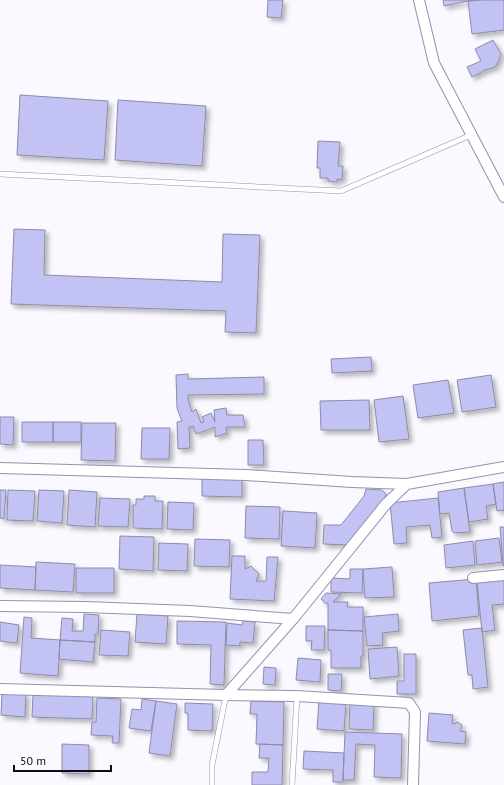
<svg xmlns="http://www.w3.org/2000/svg" width="504" height="785" viewBox="0 0 504 785" font-family="'PT Sans',sans-serif">
<style>
.building{fill:#c3c2f5;stroke:#8c8ca7;filter:url(#shadow)}
.lines{fill:none;stroke-linecap:round;stroke-linejoin:round}
.lane-casing{stroke:#9292ad;stroke-width:6}
.street-casing{stroke:#9292ad;stroke-width:12}
.lane{stroke:#fff;stroke-width:5}
.street{stroke:#fff;stroke-width:10}
</style>
<defs>
<filter id="shadow"><feDropShadow dx="3.5" dy="3.5" stdDeviation="2" flood-color="#0004"/></filter>
</defs>
<rect width="100%" height="100%" fill="#f9f9ff"/>
<path class="building" d="M268 0H283L281 18 267 17Z
M443 0H473L444 6Z
M483 0H504V30L472 34 468 1Z
M493 40 501 54 498 62 495 67 485 70 472 77 467 67 481 61 475 49Z
M20 95 108 101 104 160 17 155Z
M118 100 206 106 202 166 115 160Z
M318 141 340 142 338 166H343L342 180 337 179V182L328 181V178H320V168H317Z
M14 229 45 230 44 275 222 282 223 234 260 235 256 333 225 332 226 311 11 304Z
M371 357 372 371 332 373 331 359Z
M188 374V379L264 377V394L188 395V400L192 412 196 409 201 423 204 422 202 417 211 413 215 422 214 410 226 408 227 415H243L245 427H226L227 433 215 437V427L196 434 193 426 189 427 190 448 178 449 177 422 182 421 177 408 176 375Z
M491 375 496 407 462 412 457 380Z
M448 380 454 413 418 418 413 385Z
M403 396 409 439 379 442 374 400Z
M369 400 370 430H321L320 401Z
M0 417H14L13 445 0 444Z
M22 422H53V442H22Z
M53 422H81V442H53Z
M82 423H116L115 461 81 460Z
M142 428H170L169 459H141Z
M248 440H263L264 465H248Z
M202 477 242 478V497L202 496Z
M504 482V510L497 511 493 484Z
M493 484 496 504 486 506 488 519 469 522 464 488Z
M464 488 470 532 454 533 452 531 449 513 440 514 438 492Z
M366 489 382 490 386 494 384 502 349 545 323 544 324 525H341L364 496Z
M0 490H6L4 519 0 518Z
M8 490 35 491 33 521 7 520Z
M39 490 64 491 62 523 37 521Z
M69 490 97 492 95 527 67 525Z
M144 496H155V501H163L162 529 133 528V505H136V499H144Z
M100 498 130 499 128 527 98 526Z
M438 498 442 537 432 538 430 525 406 527 407 543 394 544 390 503Z
M168 502 194 503 193 530 167 529Z
M246 506 280 507 279 539 245 538Z
M283 511 317 513 315 548 281 546Z
M500 527H504V565L503 566Z
M120 536 154 537 153 571 119 569Z
M499 538 502 562 477 565 475 541Z
M195 539 230 540 229 567 194 566Z
M473 541 475 565 446 568 444 545Z
M159 543 188 544 187 571 158 570Z
M232 556H245V569L251 566 259 574 256 581H266L267 557H278L274 601 230 599Z
M36 562 75 564 73 592 35 590Z
M0 565 36 567 35 590 0 588Z
M392 567 394 597 365 598 363 569Z
M76 568H114V593H76Z
M350 569H363L362 593 331 592V578L350 579Z
M476 579 479 616 432 621 429 583Z
M504 579V604L492 605 495 630 482 632 477 582Z
M326 593 341 594 333 602H348L347 607H363V631L328 630V603H325L321 599Z
M84 614 99 615 98 634H95V642L60 640 62 618 73 619 72 631H83Z
M137 614 168 616 166 644 135 642Z
M398 614 399 631 382 633 383 645 367 646 364 617Z
M24 617 32 618 31 638 60 640 58 676 20 673Z
M177 621 226 622 224 685 210 684 211 645 177 644Z
M243 621 255 622 253 643 240 642V646L226 645 227 623 242 625Z
M0 622 19 625 17 643 0 641Z
M306 626H325L324 650H311L312 641H306Z
M482 628 488 687 473 689 472 675H468L463 630Z
M101 630 130 632 128 656 99 655Z
M328 630 363 631V656H361V668H331V650H328Z
M60 640 95 642 93 662 59 659Z
M397 647 399 676 370 679 368 649Z
M404 654H416V694H397V681H404Z
M298 658 321 660 320 682 296 680Z
M264 667 276 668 275 685 263 684Z
M328 674H342L341 691 328 690Z
M2 692 26 693 25 717 1 715Z
M33 694 93 696 92 719 32 717Z
M97 698 121 699 119 743H112L113 736 91 735 92 722H96Z
M142 699 156 701 151 731 129 728 132 709 141 710Z
M319 700 346 702 344 731 317 729Z
M156 701 177 704 170 756 149 753Z
M251 701 284 702 283 745 256 744 257 714H250Z
M185 703 213 704 212 731 188 730V713H185Z
M350 703H374L373 730 349 729Z
M429 713 453 715 452 723 455 724 457 722 461 724 462 726 460 731 466 732 465 744 427 741Z
M345 732 402 734 401 778 374 777 375 745 356 744 354 780H343Z
M62 744 89 745V774L62 773Z
M260 744 283 745 282 785H252V772H268L269 758H259Z
M304 751 344 753 343 782H333V770L303 769Z"/>
<g class="lines">
<g class="lane-casing">
<path id="lane" d="M0 174 341 191 471 135
M212 785V765L226 695
M292 785 297 696"/>
</g>
<g class="street-casing">
<path id="street" d="M419 0 434 63 504 197
M0 468 246 475 352 482 407 484
M473 578 504 575
M0 606 86 607 190 611 293 619
M0 689 226 695 297 696 409 703 415 712 413 785
M226 695 293 619 386 504 407 484 504 467"/>
</g>
<use href="#lane" class="lane"/>
<use href="#street" class="street"/>
</g>
<path d="M14 765v6h97v-6" fill="none" stroke="#0c0c15" stroke-width="2"/>
<text x="20" y="765" font-size="12" fill="#0c0c15" stroke="#f9f9ff" stroke-width="3" paint-order="stroke">50 m</text>
</svg>
